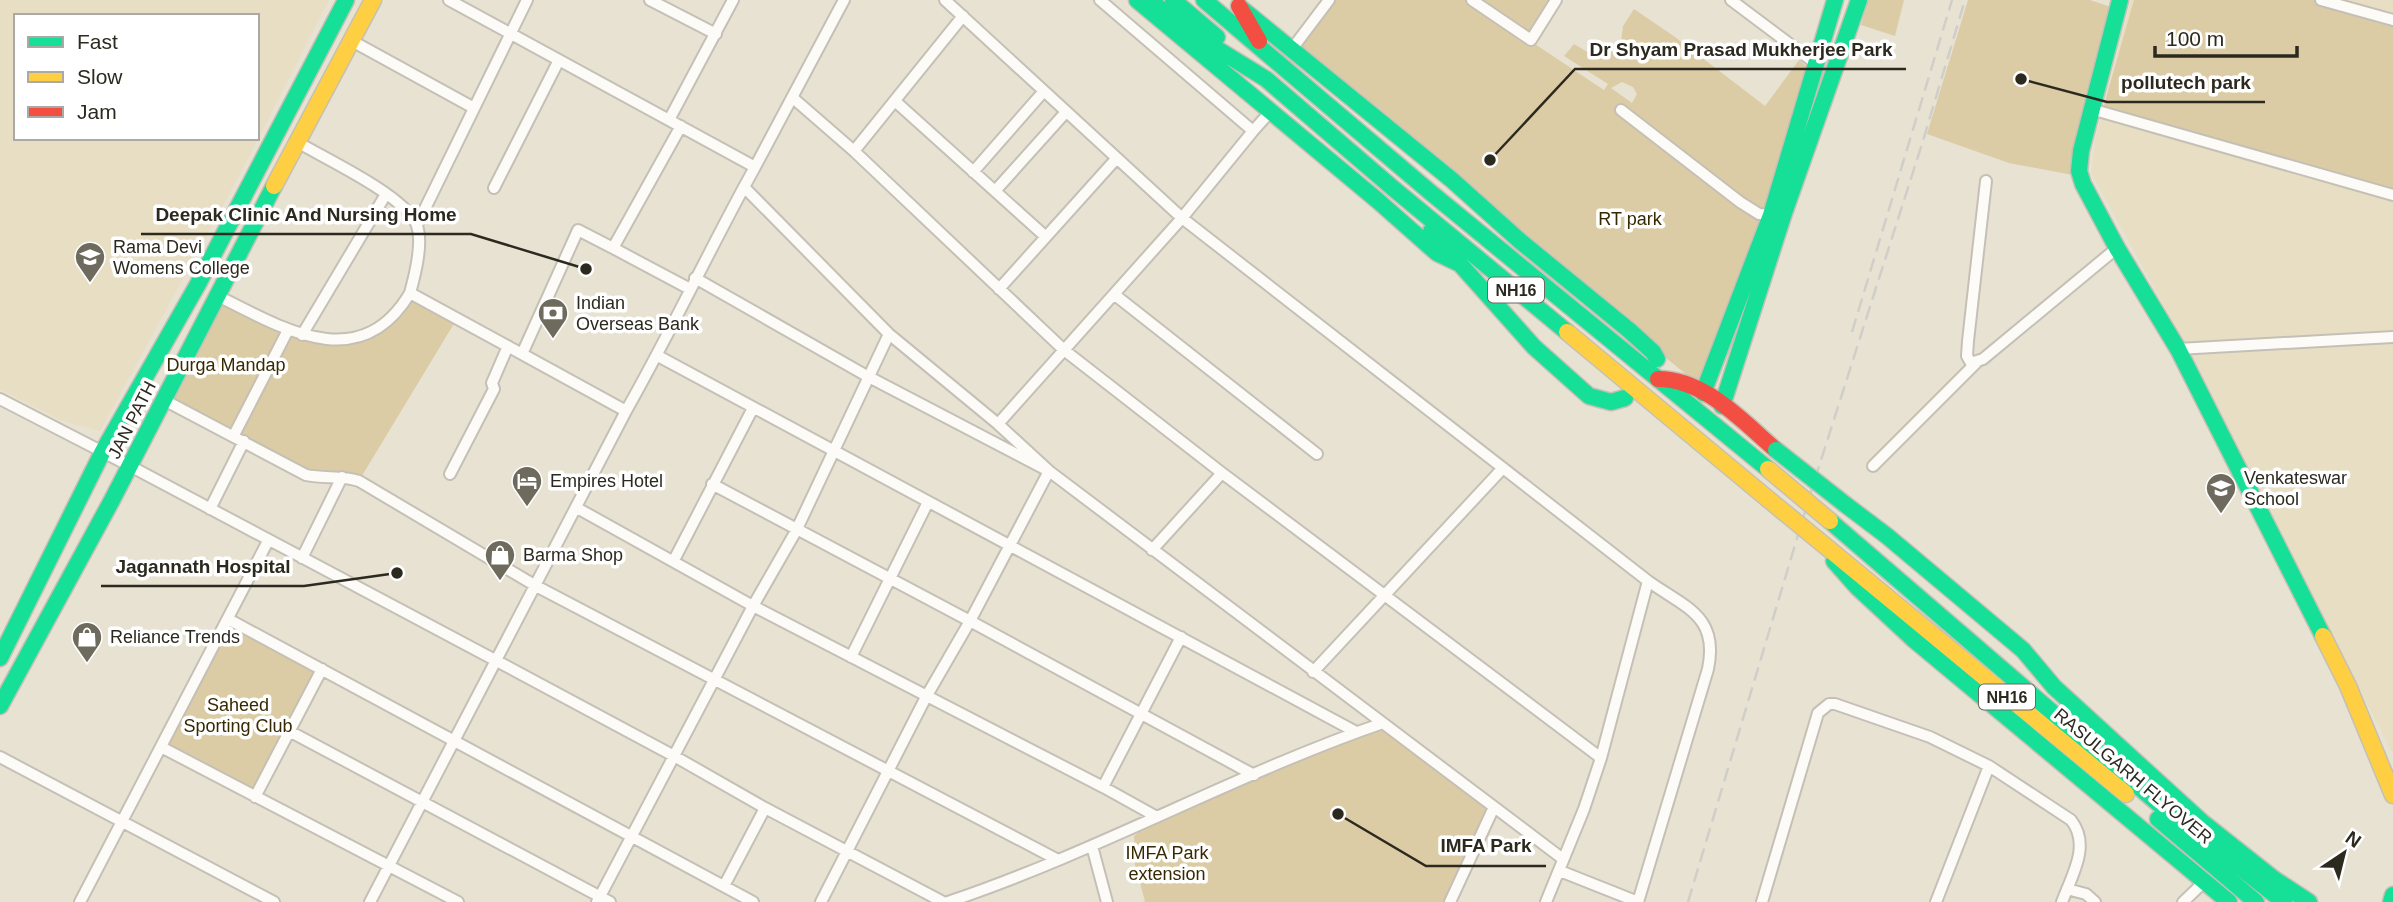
<svg xmlns="http://www.w3.org/2000/svg" width="2393" height="902" viewBox="0 0 2393 902" font-family="Arial,sans-serif">
<style>
.built{fill:#e7dec4;fill-rule:evenodd}
.green{fill:#dbcca5;fill-rule:evenodd}
.lines{fill:none;stroke-linecap:round;stroke-linejoin:round}
.street-casing{stroke:#c5c0b5;stroke-width:14}
.fast-casing{stroke:#c5c0b5;stroke-width:19}
.slow-casing{stroke:#c5c0b5;stroke-width:19}
.jam-casing{stroke:#c5c0b5;stroke-width:19}
.street{stroke:#fcfbf8;stroke-width:10}
.fast{stroke:#16e098;stroke-width:16}
.slow{stroke:#ffcf43;stroke-width:16}
.jam{stroke:#f24e42;stroke-width:16}
.rail{stroke:#cfcec9;stroke-width:2.5;stroke-dasharray:14 7;stroke-linecap:butt}
.fast-bridge-casing{stroke:#c5c0b5;stroke-width:19;stroke-linecap:butt}
.slow-bridge-casing{stroke:#c5c0b5;stroke-width:19;stroke-linecap:butt}
.fast-bridge{stroke:#16e098;stroke-width:16}
.slow-bridge{stroke:#ffcf43;stroke-width:16}
.labels{text-anchor:middle;dominant-baseline:central;stroke-width:7;stroke-linejoin:round;paint-order:stroke}
.shield{fill:#fff;stroke:#6b6962;stroke-width:2}
.shield-label{font-size:16px;font-weight:bold;fill:#2c291e}
.park-label{font-size:18px;fill:#372900;stroke:#fff}
.poi-label{font-size:18px;fill:#2c291e;stroke:#fff;text-anchor:start}
.street-label{font-size:18px;fill:#2c291e;stroke:#fff}
.leader{fill:none;stroke:#2c291e;stroke-width:2.5}
.callout-dot{fill:#2c291e;stroke:#fff;stroke-width:2.5}
.callout-label{font-size:19px;text-anchor:middle;font-weight:bold;fill:#2c291e;stroke:#fff;stroke-width:7;stroke-linejoin:round;paint-order:stroke}
</style>
<rect width="100%" height="100%" fill="#e8e2d3"/>
<path class="built" d="M0 0H329L238 178 100 431 60 420 0 389ZM16 16H257V138H16Z
M2131 0H2393V755L2201 373 2091 173 2096 134Z"/>
<path class="green" d="M1334 0H1469L1604 90 1608 84 1564 56 1574 44 1589 53 1606 50 1621 42 1623 26 1634 9 1675 37 1765 106 1799 60 1807 67 1774 220 1739 326 1712 396 1295 49ZM1622 82 1633 87 1637 94 1632 103 1611 88Z
M1483 0H1551L1531 32Z
M1868 0H1904L1895 36 1861 25Z
M1968 0H2090L2117 9 2078 176 2009 163 1927 134Z
M2134 0H2320L2393 20V194L2102 112Z
M411 295 455 322 360 479 308 473 238 434 288 332 324 341 372 333Z
M217 297 286 331 234 434 166 400Z
M230 625 315 671 252 792 168 745Z
M1383 723 1494 807 1450 902H1143L1145 901 1135 865 1134 836 1157 817Z"/>
<g class="lines">
<g class="street-casing">
<path id="street" d="M449 0 755 167 844 0
M650 0 716 34
M945 0 1182 218 1648 581C1686 608 1719 616 1708 669L1638 902
M1472 0 1531 40 1556 0
M1731 0 1815 63
M2321 0 2393 20
M352 41 474 108
M1292 49 1329 0
M793 98 854 151 1064 350 1222 473 1601 758
M896 102 1046 237
M2091 109 2393 195
M1621 110 1740 202 1759 214 1771 215
M669 120 733 0
M681 126 613 248 690 289
M1253 131 1270 112
M299 143C328 160 401 194 416 223 424 241 415 275 410 293L522 354
M854 151 963 16
M755 167 744 187 889 334 998 424 1049 471 1563 859
M973 172 1044 91
M1986 181 1968 341 1967 356 1971 363 1983 359 2117 248
M494 188 559 60
M995 191 1066 112
M417 225 527 0
M613 248 578 230 522 354 626 411
M695 278 867 376 1049 471 970 621 926 697 821 902
M999 289 1116 159
M216 295C282 328 360 377 410 293
M1115 295 1317 454
M302 335 386 194
M2178 349 2393 337
M658 356 1356 732
M0 399 130 466 495 660 674 756 765 808 943 902
M164 400 306 475C324 479 342 475 359 481L536 586 1058 860
M998 424 1182 218 1253 131 1100 0
M234 435 288 330
M1873 466 1976 363
M450 474 494 389 492 383 508 346
M712 484 970 621 1254 775
M577 508 753 606 1103 787 1157 817
M210 509 244 441
M1152 550 1222 473
M302 558 342 477
M674 560 753 408
M228 619 753 902
M851 657 928 502
M1313 672 1503 468
M289 731 610 902
M161 747 458 902
M0 757 274 902
M1103 787 1181 637
M255 797 322 669
M1092 846 1107 902
M1560 871 1638 902
M724 886 765 808
M2067 889 2086 894 2095 902
M80 902 268 541
M370 902 626 411C668 337 704 261 744 187
M597 902 753 606 796 531 889 334
M948 902C1097 852 1235 774 1383 723
M1450 902 1494 807
M1546 902 1584 809 1601 758 1648 581
M1762 902 1818 713 1829 704H1835L1930 737 1989 766 2071 820C2091 845 2072 875 2062 902
M1936 902 1989 766
M2183 902 2204 882"/>
</g>
<g class="fast-casing">
<path id="fast" d="M1137 0 1377 200 1437 253 1460 264 1534 347 1589 396 1611 402 1625 398
M1149 0 1196 36 1266 79 1394 189 1567 332
M1173 0 1217 37
M1204 0 1430 192 1768 469
M2120 0 2081 151 2079 171 2083 184 2117 248 2178 349 2323 636
M1242 9 1452 180 1520 241 1630 331 1653 352 1657 359
M1431 231 1460 264
M1703 393 1771 215 1835 0
M1722 406 1784 213 1859 0
M1846 505 1887 536 2023 650 2054 687 2202 822 2274 879 2309 902
M1830 521 2161 806 2284 902
M1834 561 1857 587 1913 639 2229 902
M0 658 102 453 198 284 346 0
M0 706 112 500 274 186
M2158 819 2256 902
M2391 902 2393 895"/>
</g>
<g class="slow-casing">
<path id="slow" d="M274 186 373 0
M1567 332 1768 499
M1818 540 2126 794
M2323 636 2348 686 2393 795"/>
</g>
<g class="jam-casing">
<path id="jam" d="M1239 6 1259 41
M1658 379C1705 379 1742 421 1776 450"/>
</g>
<use href="#street" class="street"/>
<use href="#fast" class="fast"/>
<use href="#slow" class="slow"/>
<use href="#jam" class="jam"/>
<path class="rail" d="M1852 332 1952 0
M1688 902 1813 485 1922 144 1965 0"/>
<g class="fast-bridge-casing">
<path id="fast-bridge" d="M1776 450 1846 505"/>
</g>
<g class="slow-bridge-casing">
<path id="slow-bridge" d="M1768 469 1830 521
M1768 499 1818 540"/>
</g>
<use href="#fast-bridge" class="fast-bridge"/>
<use href="#slow-bridge" class="slow-bridge"/>
</g>
<defs>
<g id="university-pin" transform="scale(1.575)"><path d="M0 17L-7.5 6A9.5 9.5 0 1 1 7.5 6Z" fill="#6e6a5d" stroke="#fff"/><path d="M0-5L7-2L0 1L-7-2ZM-4 1L0 2.5L4 1V4Q0 6-4 4Z" fill="#fff"/></g>
<g id="bank-pin" transform="scale(1.575)"><path d="M0 17L-7.5 6A9.5 9.5 0 1 1 7.5 6Z" fill="#6e6a5d" stroke="#fff"/><path d="M-6-4H6V4H-6ZM0-2.3a2.3 2.3 0 1 0 0 4.6a2.3 2.3 0 1 0 0-4.6Z" fill="#fff"/></g>
<g id="hotel-pin" transform="scale(1.575)"><path d="M0 17L-7.5 6A9.5 9.5 0 1 1 7.5 6Z" fill="#6e6a5d" stroke="#fff"/><path d="M-6-4.5h1.5V1H6V5H4.5V3h-9V5H-6ZM-4 0a1.8 1.8 0 1 1 3.6 0ZM.5 0V-2.5h3Q6-2.5 6 0Z" fill="#fff"/></g>
<g id="school-pin" transform="scale(1.575)"><path d="M0 17L-7.5 6A9.5 9.5 0 1 1 7.5 6Z" fill="#6e6a5d" stroke="#fff"/><path d="M0-5L7-2L0 1L-7-2ZM-4 1L0 2.5L4 1V4Q0 6-4 4Z" fill="#fff"/></g>
<g id="shop-pin" transform="scale(1.575)"><path d="M0 17L-7.5 6A9.5 9.5 0 1 1 7.5 6Z" fill="#6e6a5d" stroke="#fff"/><path d="M-5-2.5h2.3a2.7 3.5 0 0 1 5.4 0H5L5.5 6h-11ZM-1.5-2.5h3a1.5 2.3 0 0 0-3 0Z" fill="#fff"/></g>
</defs>
<g fill-rule="evenodd">
<use href="#university-pin" x="90" y="257"/>
<use href="#bank-pin" x="553" y="313"/>
<use href="#hotel-pin" x="527" y="481"/>
<use href="#school-pin" x="2221" y="488"/>
<use href="#shop-pin" x="500" y="555"/>
<use href="#shop-pin" x="87" y="637"/>
</g>
<g class="labels">
<g class="shield">
<rect x="1488" y="277.5" width="56" height="25" rx="5"/>
<rect x="1979" y="684.5" width="56" height="25" rx="5"/>
</g>
<g class="shield-label">
<text x="1516" y="290">NH16</text>
<text x="2007" y="697">NH16</text>
</g>
<g class="park-label">
<text x="1630" y="219">RT park</text>
<text x="226" y="365">Durga Mandap</text>
<text x="238" y="705">Saheed<tspan x="238" dy="21">Sporting Club</tspan></text>
<text x="1167" y="853">IMFA Park<tspan x="1167" dy="21">extension</tspan></text>
</g>
<g class="poi-label">
<text x="113" y="247">Rama Devi<tspan x="113" dy="21">Womens College</tspan></text>
<text x="576" y="303">Indian<tspan x="576" dy="21">Overseas Bank</tspan></text>
<text x="2244" y="478">Venkateswar<tspan x="2244" dy="21">School</tspan></text>
<text x="550" y="481">Empires Hotel</text>
<text x="523" y="555">Barma Shop</text>
<text x="110" y="637">Reliance Trends</text>
</g>
<g class="street-label">
<text transform="translate(132 420) rotate(-63)">JAN PATH</text>
<text transform="translate(2133 776) rotate(40)">RASULGARH FLYOVER</text>
</g>
</g>
<path class="leader" d="M1490 160L1575 69H1906M2021 79L2107 102H2265M586 269L471 234H141M397 573L304 586H101M1338 814L1426 866H1546"/>
<g class="callout-dot">
<circle cx="1490" cy="160" r="7"/>
<circle cx="2021" cy="79" r="7"/>
<circle cx="586" cy="269" r="7"/>
<circle cx="397" cy="573" r="7"/>
<circle cx="1338" cy="814" r="7"/>
</g>
<g class="callout-label">
<text x="1741" y="56">Dr Shyam Prasad Mukherjee Park</text>
<text x="2186" y="89">pollutech park</text>
<text x="306" y="221">Deepak Clinic And Nursing Home</text>
<text x="203" y="573">Jagannath Hospital</text>
<text x="1486" y="852">IMFA Park</text>
</g>
<rect x="14" y="14" width="245" height="126" fill="#ffffff" stroke="#aba9a5" stroke-width="2"/>
<rect x="28" y="37" width="35" height="10" fill="#16e098" stroke="#aba9a5" stroke-width="2"/>
<text x="77" y="49" font-size="21" fill="#2c291e">Fast</text>
<rect x="28" y="72" width="35" height="10" fill="#ffcf43" stroke="#aba9a5" stroke-width="2"/>
<text x="77" y="84" font-size="21" fill="#2c291e">Slow</text>
<rect x="28" y="107" width="35" height="10" fill="#f24e42" stroke="#aba9a5" stroke-width="2"/>
<text x="77" y="119" font-size="21" fill="#2c291e">Jam</text>
<g transform="translate(2344 853) rotate(35)" stroke="#ffffff" stroke-width="5" paint-order="stroke">
<path d="M0-5L12 26L0 18L-12 26Z" fill="#2c291e"/>
<text y="-10" font-size="19" font-weight="bold" text-anchor="middle" fill="#2c291e">N</text>
</g>
<path d="M2155 46v10h142v-10" fill="none" stroke="#2c291e" stroke-width="3.5"/>
<text x="2166" y="46" font-size="21" fill="#2c291e" stroke="#ffffff" stroke-width="5" paint-order="stroke">100 m</text>
</svg>
